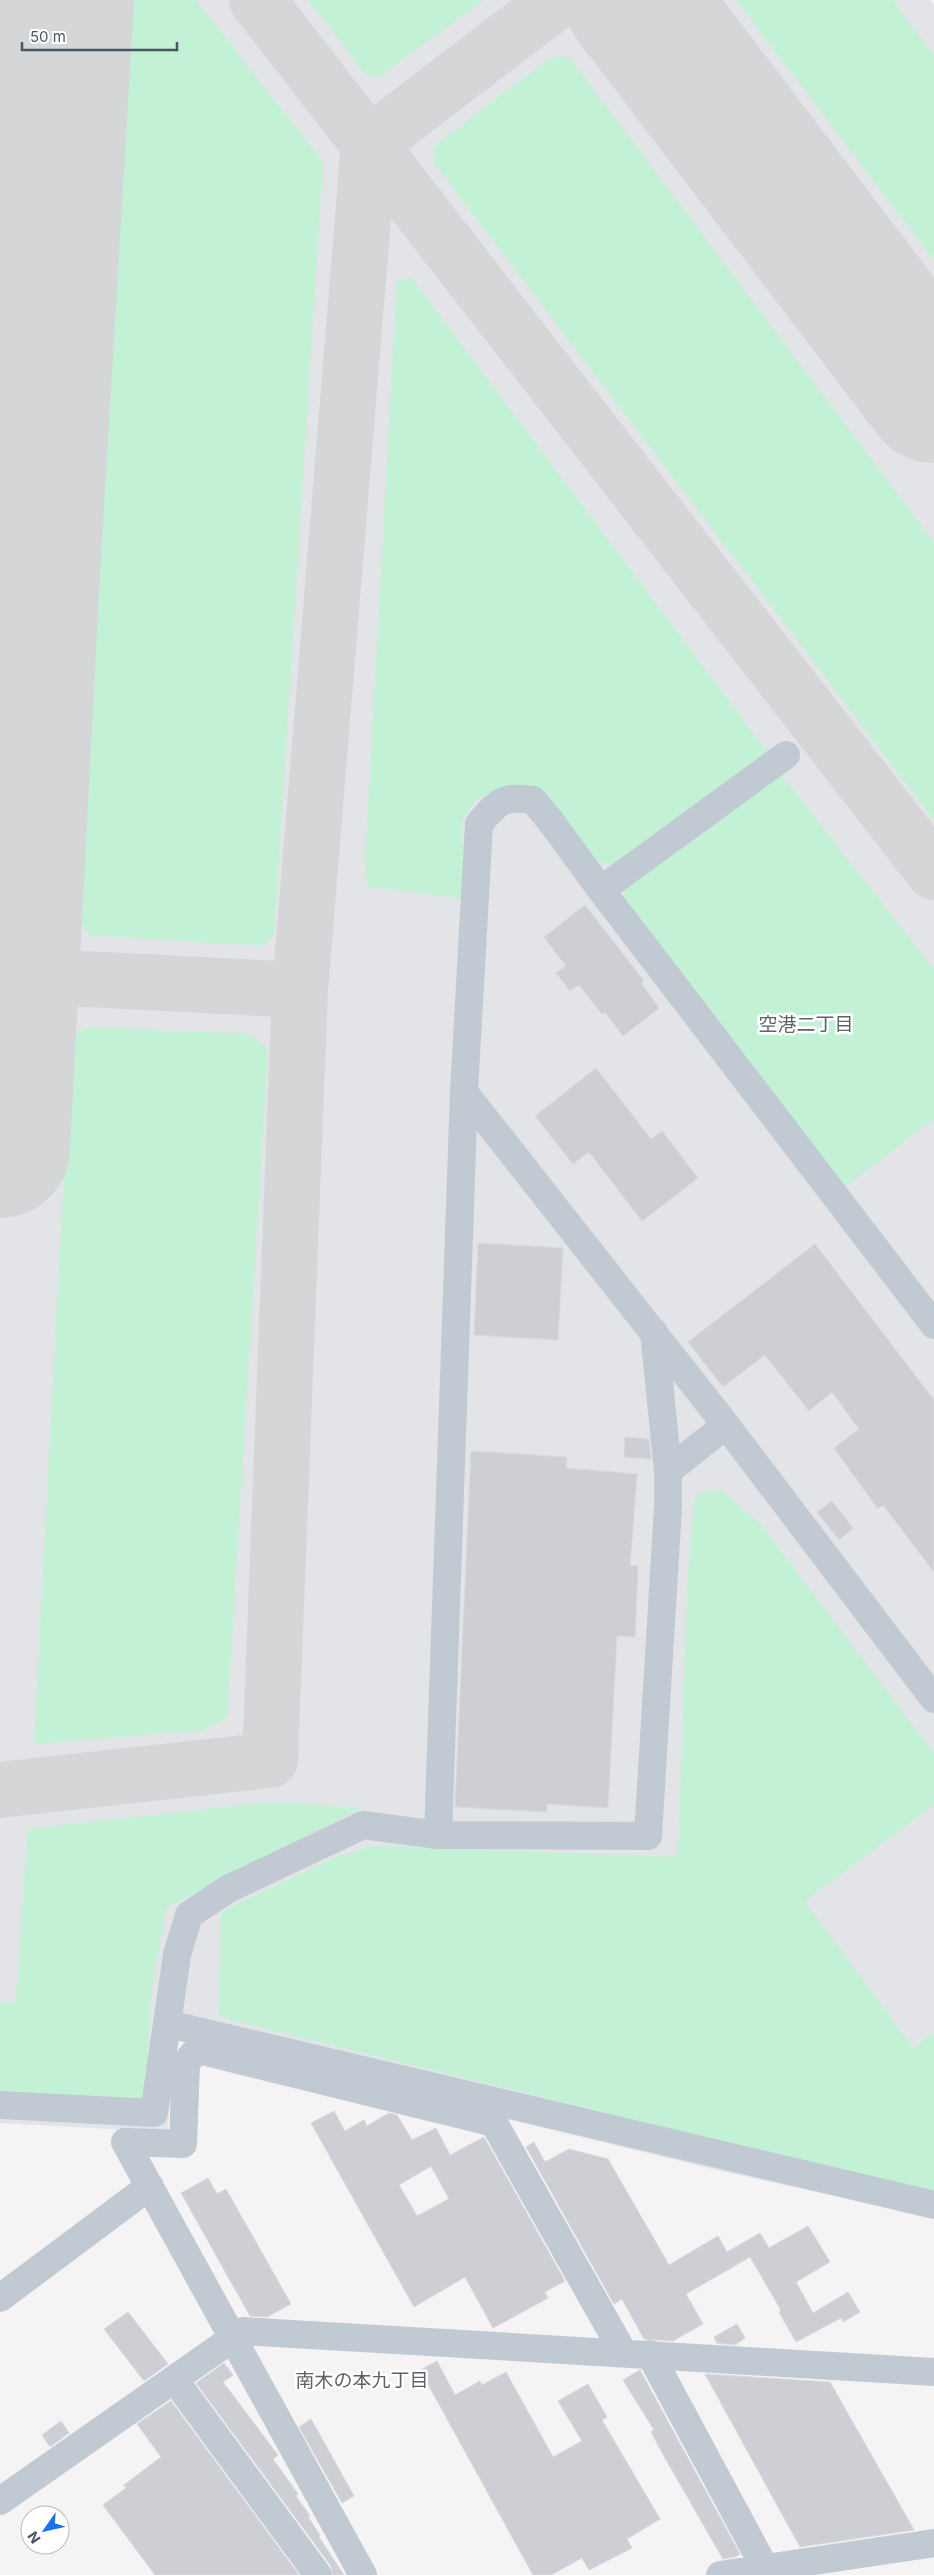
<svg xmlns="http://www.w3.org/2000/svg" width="934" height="2575" viewBox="0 0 934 2575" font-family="Inter,'Noto Sans JP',sans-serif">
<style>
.airport{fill:#e2e4e7}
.green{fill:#c3f1d5}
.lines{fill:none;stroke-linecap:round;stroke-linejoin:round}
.taxiway{stroke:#d5d6d8;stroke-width:56}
.runway{stroke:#d5d6d8;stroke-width:140}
.building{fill:#cdcfd5;stroke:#d7d9de;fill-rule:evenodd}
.minor{stroke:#c1cad2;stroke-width:28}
.labels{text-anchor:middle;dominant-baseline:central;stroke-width:5;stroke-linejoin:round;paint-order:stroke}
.neighbourhood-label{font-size:19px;fill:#5f6368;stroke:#fff}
</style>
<rect width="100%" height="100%" fill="#f5f3f3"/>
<path class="airport" d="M0 0H930L934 5V2217L725 2172 178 2039 167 2132 0 2123Z"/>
<path class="green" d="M131 0H196L323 162 274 936 262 946 89 935 77 918Z
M308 0H484L379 77 366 75Z
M736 0H892L934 55V260Z
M569 57 934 542V820L434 163 433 147 550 58Z
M412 278 769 754 627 861 611 865 596 861 533 786 505 785 476 800 462 821 464 899 367 886 365 866 397 279Z
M780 773 934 969V1119L842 1189 624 901 626 884Z
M87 1027 249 1034 268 1049 227 1718 202 1730 34 1744 71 1038Z
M720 1489 761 1525 934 1753V1805L805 1901 913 2048 934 2032V2194L219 2017 221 1912 336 1857 373 1846 678 1857 688 1571 696 1494Z
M273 1802 361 1808 166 1908 151 1992 146 2095 130 2104 0 2096V2002H16L28 1829Z"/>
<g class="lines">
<path class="taxiway" d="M257 0 934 872
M0 572 30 574
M9 975 300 990
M0 1790 270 1760 300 990 369 144 558 0"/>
<path class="runway" d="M635 0 934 393
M0 1148 30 574 64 0"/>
</g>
<path class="building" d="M585 905 644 981 641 983 659 1008 623 1036 605 1012 602 1014 579 985 570 991 556 973 566 966 544 937Z
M596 1068 651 1139 662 1131 698 1178 642 1221 589 1152 573 1164 535 1116Z
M478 1243 563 1248 558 1340 474 1335Z
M815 1244 934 1400V1572L883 1505 878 1509 834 1448 859 1429 832 1392 809 1411 765 1355 723 1387 688 1342Z
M625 1437 649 1439 651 1459 624 1457Z
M471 1451 567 1457 566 1468 637 1474 630 1566H638L635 1637 617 1636 608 1808 547 1804V1812L455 1807Z
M832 1501 853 1528 839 1540 817 1512Z
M334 2111 345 2131 364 2120 367 2126 389 2113 397 2115 412 2140 436 2128 450 2155 484 2137 565 2281 545 2292 548 2298 493 2328 465 2277 414 2307 311 2123ZM431 2166 449 2199 417 2216 399 2185Z
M534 2142 545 2162 569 2149 608 2159 669 2265 718 2236 727 2252 760 2233 769 2248 808 2226 830 2262 796 2282 813 2313 848 2292 860 2312 843 2322 841 2318 796 2342 779 2312 781 2310 750 2257 686 2294 703 2324 673 2341 644 2339 622 2299 614 2304 526 2147Z
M208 2178 217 2194 226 2189 291 2304 267 2317 250 2316 181 2193Z
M128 2312 168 2364 144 2381 104 2329Z
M737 2324 745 2338 735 2345 717 2343 714 2337Z
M437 2361 455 2395 480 2381 482 2385 506 2372 553 2457 582 2441 558 2401 588 2384 607 2417 602 2420 660 2519 627 2539 632 2548 589 2570 582 2558 551 2575H533L420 2370Z
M224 2363 233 2375 223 2382 278 2455 273 2459 298 2494 296 2496 310 2516 308 2517 320 2535 319 2537 344 2575H333L331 2566 196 2383Z
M640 2370 740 2554 735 2557 723 2559 666 2460 651 2432 654 2430 623 2380Z
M705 2374 830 2382 914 2530 800 2547Z
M171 2401 299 2575H155L103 2505 126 2488 124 2485 161 2457 137 2424Z
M311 2419 354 2496 342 2503 299 2427Z
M61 2421 69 2433 50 2447 42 2435Z"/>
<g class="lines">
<path class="minor" d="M601 890 786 755
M464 1092 726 1425 934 1699
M668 1471 726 1425
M438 1835 464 1092 479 824C499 801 501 796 533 800L549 819 601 890 934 1325
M168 2024 934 2205
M0 2105 154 2113 177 1955 189 1915 228 1889 363 1825 438 1835 648 1836 668 1507V1471L654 1332
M125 2142 183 2144 186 2064 192 2055 202 2051 494 2123 623 2352
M125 2142 363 2575
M0 2298 150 2186
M650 2354 765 2568
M174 2379 318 2575
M0 2501 243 2331 934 2372
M720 2575 934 2543"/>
</g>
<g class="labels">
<g class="neighbourhood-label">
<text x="806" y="1024">空港二丁目</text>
<text x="362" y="2380">南木の本九丁目</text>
</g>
</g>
<g transform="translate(45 2530) rotate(236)"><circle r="24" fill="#ffffff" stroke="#b7bbc0"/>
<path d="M0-4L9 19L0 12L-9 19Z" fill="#1a73e8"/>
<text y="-8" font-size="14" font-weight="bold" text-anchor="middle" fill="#4a5661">N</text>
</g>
<path d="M22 42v8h155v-8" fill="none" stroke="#4a5661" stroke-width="2.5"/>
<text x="30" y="42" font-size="15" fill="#4a5661" stroke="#ffffff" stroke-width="4" paint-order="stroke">50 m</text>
</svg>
